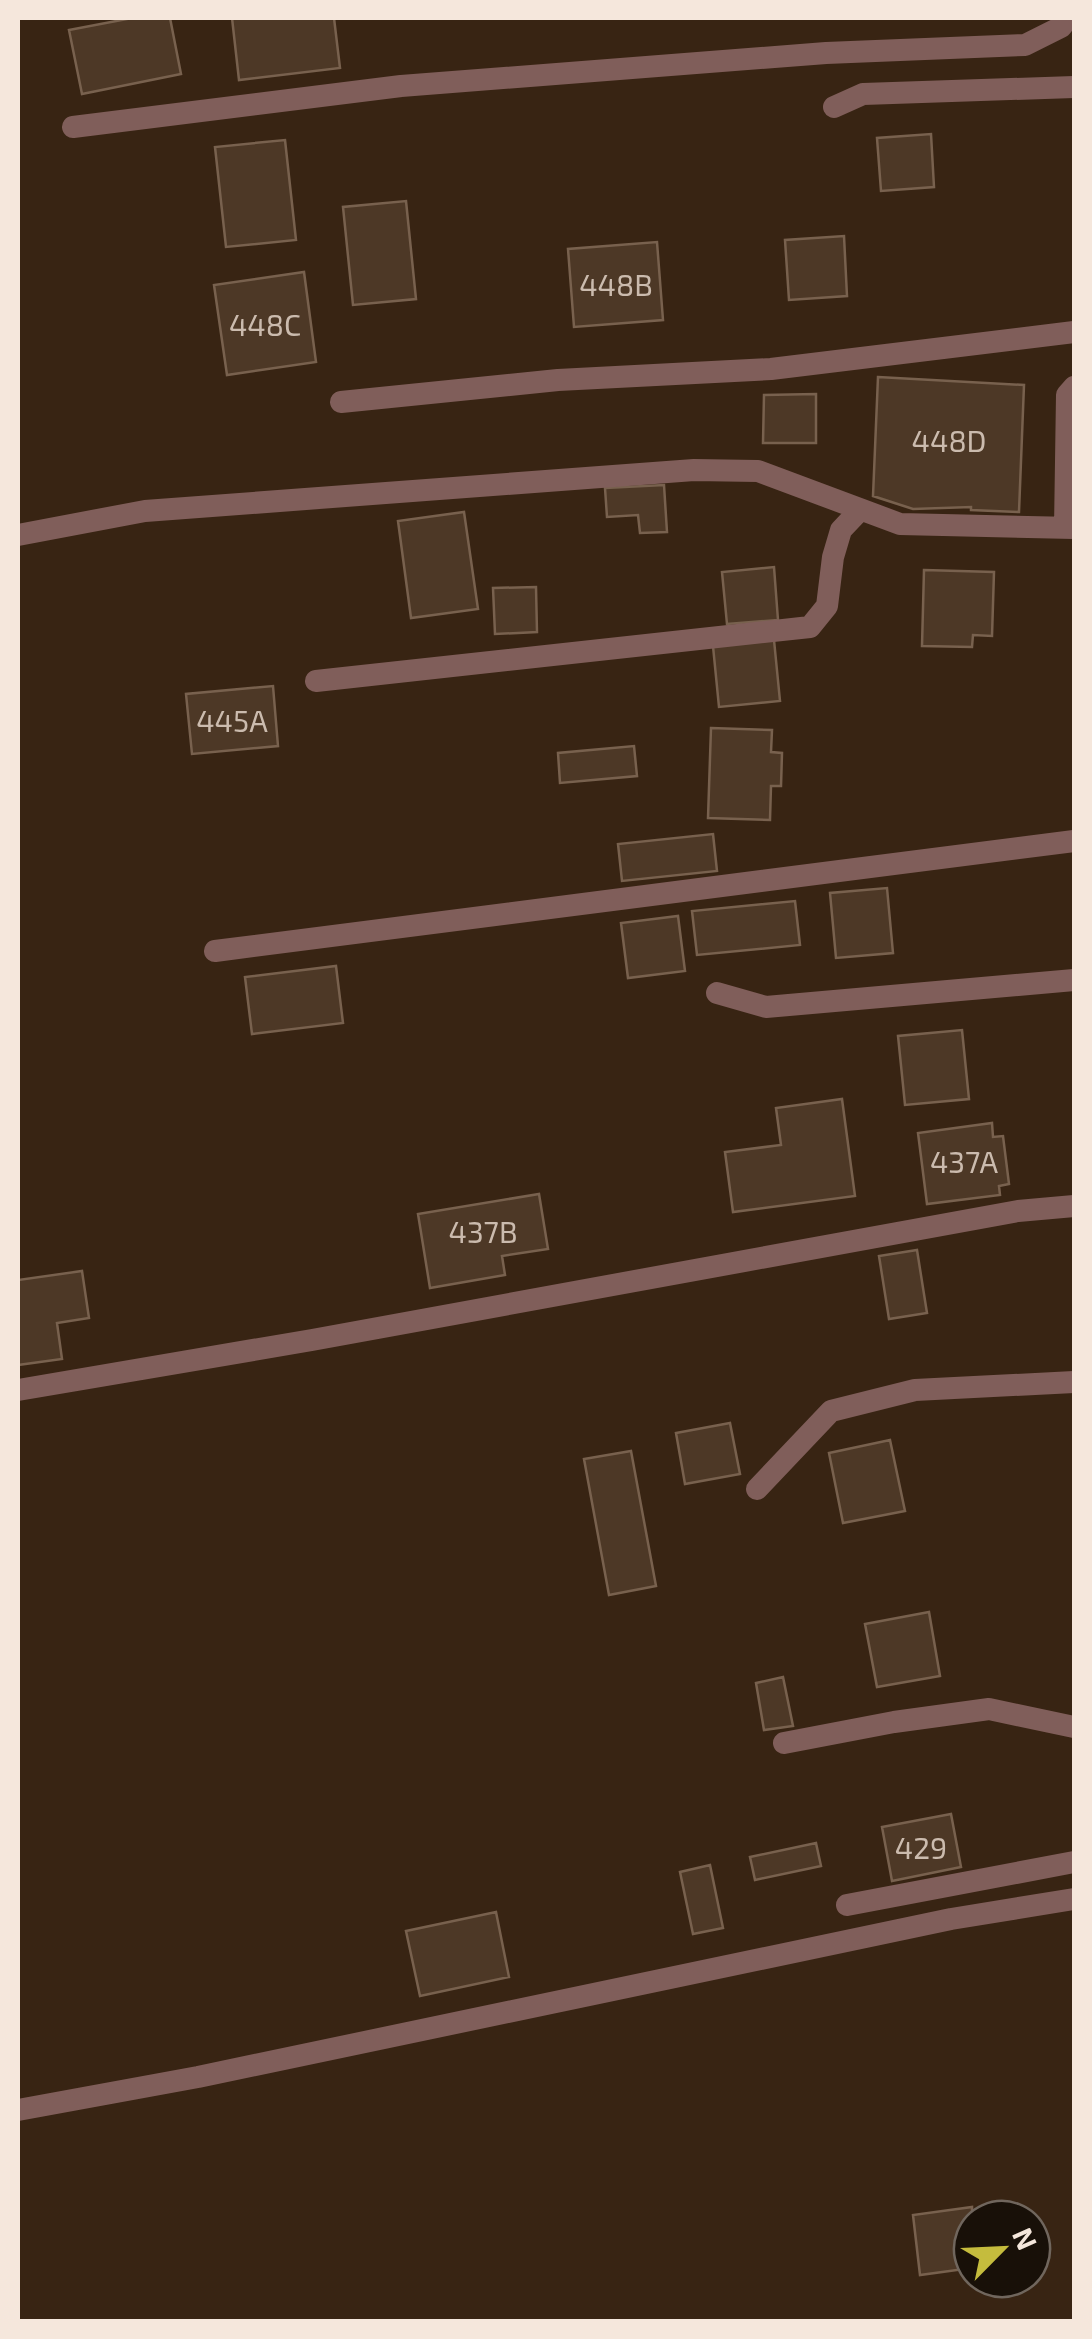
<svg xmlns="http://www.w3.org/2000/svg" width="1092" height="2339" viewBox="0 0 1092 2339" font-family="'Exo 2',sans-serif">
<style>
.building{fill:#4d3826;stroke:#78614e;stroke-width:2.5}
.lines{fill:none;stroke-linecap:round;stroke-linejoin:round}
.lane{stroke:#805e5a;stroke-width:22}
.labels{text-anchor:middle;dominant-baseline:central;stroke-width:10;stroke-linejoin:round;paint-order:stroke}
.number-label{font-size:30px;fill:#cbbbae}
</style>
<rect width="100%" height="100%" fill="#382413"/>
<path class="building" d="M132 18H170L181 74 82 94 69 30Z
M232 18H334L340 68 239 80Z
M931 134 934 187 881 191 877 138Z
M285 140 296 240 226 247 215 147Z
M406 201 416 299 353 305 343 207Z
M844 236 847 296 789 300 785 240Z
M657 242 663 320 574 327 568 249Z
M304 272 316 362 227 375 214 285Z
M878 377 1024 385 1019 512 971 510V507L913 509 873 496Z
M816 394V443H763L764 395Z
M664 485 667 532 640 533 638 515 607 517 605 488Z
M464 512 478 609 411 618 398 521Z
M774 567 778 620 727 624 722 572Z
M924 570 994 572 992 636 973 635 972 647 922 646Z
M536 587 537 632 495 634 493 588Z
M774 640 780 701 719 707 713 646Z
M273 686 278 746 192 754 186 694Z
M711 728 772 730 771 752 782 753 781 786H771L770 820 708 818Z
M634 746 637 776 560 783 558 753Z
M713 834 717 871 622 881 618 844Z
M887 888 893 953 836 958 830 893Z
M795 901 800 945 697 955 692 911Z
M678 916 685 971 628 978 621 923Z
M336 966 343 1023 252 1034 245 977Z
M962 1030 969 1099 905 1105 898 1036Z
M842 1099 855 1196 733 1212 725 1152 781 1145 776 1108Z
M992 1123 993 1137 1003 1136 1009 1184 999 1186 1000 1195 927 1204 918 1133Z
M539 1194 548 1249 502 1256 505 1275 430 1288 418 1214Z
M917 1250 927 1313 889 1319 879 1256Z
M82 1271 89 1318 57 1323 62 1359 18 1365V1280Z
M730 1423 740 1474 685 1484 676 1433Z
M890 1440 905 1511 843 1523 829 1453Z
M631 1451 656 1586 609 1595 584 1459Z
M929 1612 940 1676 877 1687 865 1624Z
M783 1677 793 1726 764 1730 756 1683Z
M951 1814 961 1867 892 1881 882 1827Z
M816 1843 821 1866 755 1880 750 1857Z
M710 1865 723 1928 693 1934 680 1872Z
M496 1912 509 1977 420 1996 406 1931Z
M972 2207V2268L920 2275 913 2215Z"/>
<g class="lines">
<path class="lane" d="M834 107 863 94 1074 87
M73 127 401 86 826 53 1025 45 1061 27 1068 18
M341 402 558 380 771 369 1074 332
M1065 528 1067 395 1074 387
M18 535 145 511 694 470 758 471 900 524 1074 528
M316 681 810 627 827 606 833 557 841 530 860 510
M215 951 1074 841
M717 993 766 1007 1074 980
M18 1390 312 1340 1018 1211 1074 1206
M757 1489 831 1411 915 1390 1074 1382
M784 1743 894 1722 989 1709 1074 1727
M847 1905 1074 1862
M18 2110 198 2077 951 1919 1074 1899"/>
</g>
<g class="labels">
<g class="number-label">
<text x="616" y="284">448B</text>
<text x="265" y="324">448C</text>
<text x="949" y="440">448D</text>
<text x="232" y="720">445A</text>
<text x="964" y="1161">437A</text>
<text x="483" y="1231">437B</text>
<text x="921" y="1847">429</text>
</g>
</g>
<rect width="1092" height="2339" fill="none" stroke="#f5e7dc" stroke-width="40"/>
<g transform="translate(1002 2249) rotate(66)"><circle r="48" fill="#181008" stroke="#70665d" stroke-width="2.5"/>
<path d="M0-8L18 38L0 25L-18 38Z" fill="#c5bc3d"/>
<text y="-15" font-size="28" font-weight="bold" text-anchor="middle" fill="#f5e7dc">N</text>
</g>
</svg>
